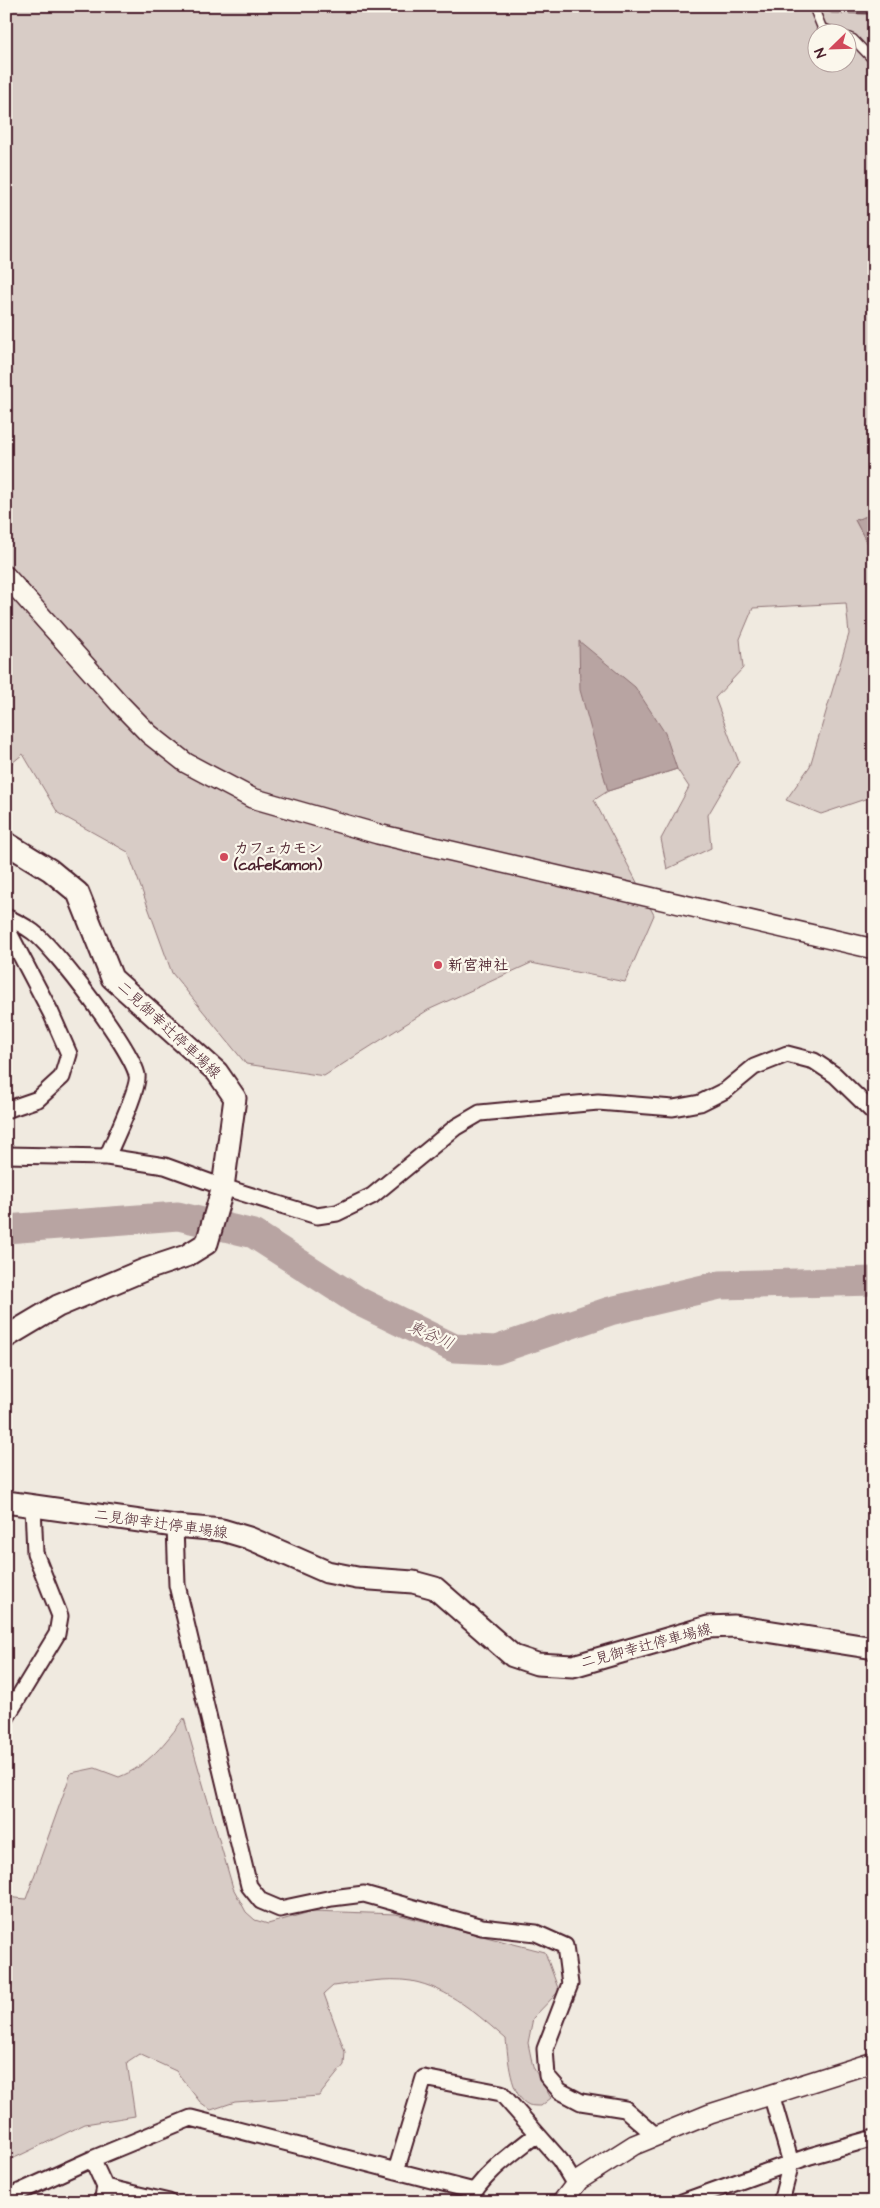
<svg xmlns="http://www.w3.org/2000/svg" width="880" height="2208" viewBox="0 0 880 2208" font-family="'Architects Daughter','Klee One',sans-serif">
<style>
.green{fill:#d8ccc6;stroke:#917678;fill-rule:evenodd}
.water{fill:#b8a4a2;stroke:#8c6f72}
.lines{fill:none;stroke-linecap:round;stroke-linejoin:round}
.river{stroke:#b8a4a2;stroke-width:29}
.service-casing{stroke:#4a1f2b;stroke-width:11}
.minor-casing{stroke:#4a1f2b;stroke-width:19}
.tertiary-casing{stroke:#4a1f2b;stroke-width:22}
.secondary-casing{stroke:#4a1f2b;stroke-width:25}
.service{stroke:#fbf7ec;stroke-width:8}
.minor{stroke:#fbf7ec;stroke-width:15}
.tertiary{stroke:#fbf7ec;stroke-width:19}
.secondary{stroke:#fbf7ec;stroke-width:21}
.poi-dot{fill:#d1495b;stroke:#fbf7ec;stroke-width:2}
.labels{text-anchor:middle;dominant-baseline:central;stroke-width:4.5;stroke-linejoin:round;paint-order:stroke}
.poi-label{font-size:15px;font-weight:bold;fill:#4a1f2b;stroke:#fbf7ec;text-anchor:start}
.street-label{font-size:15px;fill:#4a1f2b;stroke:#fbf7ec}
.water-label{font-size:16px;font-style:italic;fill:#704e55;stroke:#fbf7ec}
</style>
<rect width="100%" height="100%" fill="#f0eae0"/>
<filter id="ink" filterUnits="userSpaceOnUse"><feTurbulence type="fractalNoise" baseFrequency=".02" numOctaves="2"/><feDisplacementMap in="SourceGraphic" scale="10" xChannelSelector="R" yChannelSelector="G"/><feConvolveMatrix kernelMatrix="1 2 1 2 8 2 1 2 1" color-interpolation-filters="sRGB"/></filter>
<g filter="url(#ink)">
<path class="green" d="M6 6H874V514L855 520 866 541 874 550V796L821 814 786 800 810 766 849 634 846 603 753 608 740 639 743 668 715 698 739 762 708 815 711 848 667 869 661 839 689 787 677 769 608 791 594 800 654 915 625 982 531 963 428 1010 324 1076 246 1064 172 973 128 852 58 813 23 754 6 768ZM818 32H848V62H818Z
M184 1718 233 1888 246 1912 255 1920 268 1924 313 1911 396 1914 545 1952 559 1991 533 2018 528 2043 533 2067 551 2098 541 2106C538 2106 532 2106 529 2105 510 2097 508 2056 506 2039 478 2015 449 1988 411 1981 386 1977 358 1983 333 1986L324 1994 345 2052 344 2065 319 2096 235 2102 211 2110 200 2102 176 2071 139 2054 127 2062 135 2116 85 2124 6 2162V1897L26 1899 71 1773 95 1768 119 1777C148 1766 166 1742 184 1718Z"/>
<path class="water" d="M874 514V550L866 541 855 520Z
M579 641 635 687 665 733 677 769 608 791 580 690Z"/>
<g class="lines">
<path class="river" d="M6 1229 178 1216 254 1234 358 1301 454 1348 496 1350 610 1311 720 1285 874 1281"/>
<g class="service-casing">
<path id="service" d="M799 6H805
M813 6 822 28 834 32
M829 6 833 8 874 9
M848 37 853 39 874 61"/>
</g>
<g class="minor-casing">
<path id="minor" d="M6 917C15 921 25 926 33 932 56 949 131 1048 137 1075 140 1087 113 1142 107 1157
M6 927 51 1013 69 1054 62 1077 38 1099 6 1110
M6 1155 107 1157 165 1166 223 1187 317 1216 337 1213 372 1196 456 1127 480 1113 598 1102 673 1108 700 1103 726 1090 754 1067 787 1054 814 1061 835 1075 874 1113
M175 1526 177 1585 249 1886 261 1901 280 1909 332 1898 364 1894 482 1927 536 1933 565 1946 570 1984 545 2049 547 2076 560 2091 581 2102 625 2109 656 2136
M6 1718 57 1634 60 1616 35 1553 33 1506
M771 2094 791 2163 781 2202
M92 2159 105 2187 102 2202
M396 2171 424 2078 501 2093 560 2160 575 2185
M105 2187 169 2202
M6 2198 92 2159 191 2118 474 2191
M468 2202C483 2173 512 2154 537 2134
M682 2202 810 2156 874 2138"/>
</g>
<g class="tertiary-casing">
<path id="tertiary" d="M6 576 119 703 149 734 186 763 252 798 378 834 874 949
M562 2202 579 2180 634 2145 710 2114 874 2062"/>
</g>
<g class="secondary-casing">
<path id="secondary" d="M6 843 50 870 78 893 112 978 217 1072 235 1098 223 1187 207 1243 186 1256 144 1270 58 1306 6 1337
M6 1502 175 1526 222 1530 249 1538 327 1572 357 1578 413 1582 435 1588 513 1656 537 1664 573 1666 708 1627 734 1626 874 1648"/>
</g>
<use href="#service" class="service"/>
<use href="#minor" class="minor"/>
<use href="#tertiary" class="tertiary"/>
<use href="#secondary" class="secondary"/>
</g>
</g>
<g class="poi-dot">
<circle cx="224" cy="857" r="5"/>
<circle cx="438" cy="965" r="5"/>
</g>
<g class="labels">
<g class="poi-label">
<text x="234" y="848">カフェカモン<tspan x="234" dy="17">(cafeKamon)</tspan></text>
<text x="448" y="965">新宮神社</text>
</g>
<g class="street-label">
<text transform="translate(169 1030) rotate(43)">二見御幸辻停車場線</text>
<text transform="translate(161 1524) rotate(8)">二見御幸辻停車場線</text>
<text transform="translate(646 1646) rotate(-15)">二見御幸辻停車場線</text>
</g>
<g class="water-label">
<text transform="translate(431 1335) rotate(24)">東谷川</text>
</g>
</g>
<rect width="880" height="2208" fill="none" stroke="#fbf7ec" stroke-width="25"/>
<rect x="12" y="12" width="855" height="2183" fill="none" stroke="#4a1f2b" stroke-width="2" filter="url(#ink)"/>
<g transform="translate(832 48) rotate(247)"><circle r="24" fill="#fbf7ec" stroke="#b4a19f"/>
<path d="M0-4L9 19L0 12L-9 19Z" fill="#d1495b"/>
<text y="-8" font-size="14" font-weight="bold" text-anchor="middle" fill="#4a1f2b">N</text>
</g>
</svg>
